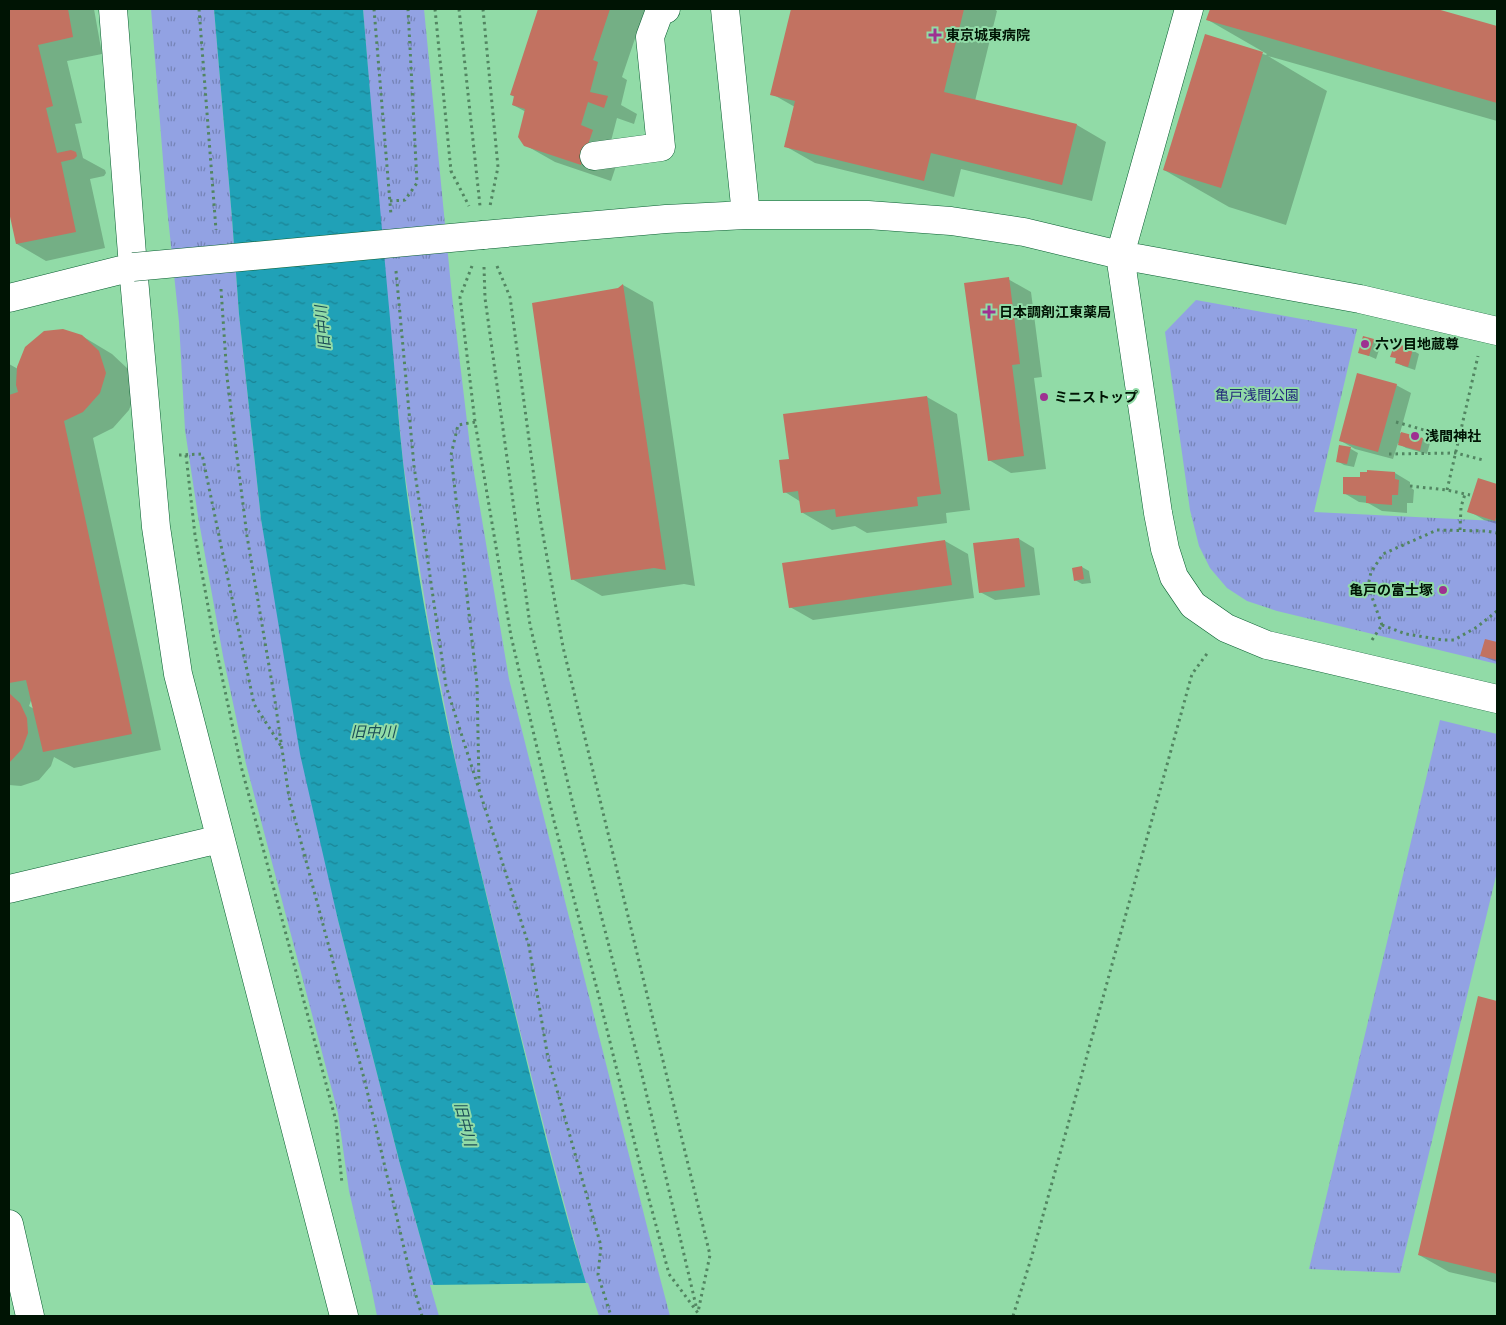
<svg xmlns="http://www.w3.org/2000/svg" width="1506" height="1325" viewBox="0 0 1506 1325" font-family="'Roboto Condensed','Noto Sans JP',sans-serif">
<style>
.park{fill:url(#park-tufts)}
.water{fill:url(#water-ripples)}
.pier{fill:#91dba7}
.shadow{fill:#0003;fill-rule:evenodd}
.building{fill:#c27261}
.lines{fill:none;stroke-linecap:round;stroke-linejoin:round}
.minor-casing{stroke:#085d30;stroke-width:29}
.path{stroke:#528561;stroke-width:3;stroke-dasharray:2.5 4;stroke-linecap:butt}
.minor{stroke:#fff;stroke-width:28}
.minor-bridge-casing{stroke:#085d30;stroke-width:29;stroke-linecap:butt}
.minor-bridge{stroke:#fff;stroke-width:28}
.poi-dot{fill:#9e3191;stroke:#91dba7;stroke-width:2}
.labels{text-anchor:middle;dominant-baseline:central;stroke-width:4;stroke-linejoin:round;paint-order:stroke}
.poi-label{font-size:14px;font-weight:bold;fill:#001404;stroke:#91dba7;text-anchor:start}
.park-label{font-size:14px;fill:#22297b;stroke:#91dba7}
.water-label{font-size:15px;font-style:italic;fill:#1b4d57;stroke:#91dba7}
</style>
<defs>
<pattern id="park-tufts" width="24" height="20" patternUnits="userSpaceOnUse" patternTransform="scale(1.25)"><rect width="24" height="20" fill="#92a2e3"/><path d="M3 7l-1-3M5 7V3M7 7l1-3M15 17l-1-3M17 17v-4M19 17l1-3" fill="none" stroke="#7583b6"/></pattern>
<pattern id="water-ripples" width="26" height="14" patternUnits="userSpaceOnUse" patternTransform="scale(1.25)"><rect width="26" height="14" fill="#20a1b7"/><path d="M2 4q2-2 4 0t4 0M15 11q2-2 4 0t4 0" fill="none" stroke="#1a8293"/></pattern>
</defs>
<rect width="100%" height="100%" fill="#91dba7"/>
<path class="park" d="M151 9H214L232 218 239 314 261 519 338 920 400 1164 442 1316H377L371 1286 349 1191 338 1113 246 764 223 656 198 516 185 430 179 322 166 198Z
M363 9H424L452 296 471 455 509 679 660 1278 670 1316H596L584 1277 550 1150 511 995 462 794 428 621 403 462 379 208Z
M1196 300 1357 329 1314 512 1497 521V664L1277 611 1247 601 1227 588 1210 568 1199 546 1190 510 1165 332Z
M1440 720 1497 734V872L1400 1273 1309 1269Z"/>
<path class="water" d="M214 9H363C372 115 381 222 391 329 395 373 398 418 403 462 422 626 460 787 499 948 529 1071 558 1195 596 1316H442L400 1164 338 920 300 754 261 519 239 314 232 218Z"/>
<path class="pier" d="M588 1283 599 1316H439L430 1285Z"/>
<path class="shadow" d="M9 9H94L102 54 67 61 82 123 75 124 83 158 105 170 106 173 104 176 90 179 105 248 46 261 17 244 9 206Z
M539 9H645L622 77 627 80 621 105 637 114 634 124 617 118 611 141 622 148 611 181 555 162 525 145 526 112 513 105 515 97 511 95Z
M792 9H994L997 11 975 101 1077 125 1106 142 1092 201 961 169 954 197 815 163 785 146 795 107 772 94Z
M1211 9H1432L1497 27V121L1268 56 1327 91 1286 225 1229 207 1164 170 1205 36 1266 55 1267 54 1208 20Z
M1008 279 1031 292 1042 377 1034 378 1046 469 1011 473 989 460Z
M623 285 653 302 695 586 684 584 602 596 572 579 618 290Z
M82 336 112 354 128 369 136 391 129 410 113 428 93 438 161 750 74 768 54 757 51 766 39 780 21 786 9 785V364L18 369ZM32 698 34 709 29 706Z
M1374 340 1381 344 1376 359 1360 352Z
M1412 350 1419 354 1415 370 1403 366 1396 362 1397 359 1392 356Z
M1396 385 1411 393 1400 433 1423 439 1430 443 1427 454 1406 448 1398 443 1393 459 1355 449 1341 441Z
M927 397 957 414 970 510 946 513 947 523 867 533 855 526 832 530 803 513 801 502 785 492 791 460Z
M1340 446 1351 449 1358 453 1354 467 1344 465 1337 461Z
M1395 473 1410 482V487L1414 490 1413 503H1407V513L1382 511 1368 503 1359 502 1344 493 1361 479Z
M1479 480 1497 486V524L1484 520 1469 511Z
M1019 539 1034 548 1040 595 995 600 980 592Z
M945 541 968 554 974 598 813 620 790 607Z
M1082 567 1089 571 1091 583 1082 584 1075 580Z
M1486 640 1497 643V662L1489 659 1481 655Z
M1479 998 1497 1002V1283L1449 1272 1419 1255Z"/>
<path class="building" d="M9 9H68L73 37 38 45 53 106 46 108 57 153 71 150 76 152 77 156 74 159 61 162 76 232 16 244 9 212Z
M538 9H610L593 60 598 62 590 92 608 96 604 108 588 102 581 125 593 130 581 165 524 146 518 137 525 109 512 105 514 96 510 95Z
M791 9H964L944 92 1077 124 1062 185 931 153 924 181 784 147 795 101 770 95Z
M1210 9H1437L1497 26V103L1206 20Z
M1205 34 1263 52 1221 188 1163 170Z
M1009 277 1020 364 1012 365 1024 456 988 461 964 283Z
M623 284 666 570 654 568 571 580 532 303 618 288Z
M63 329 82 335 99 351 106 373 100 393 83 412 64 421 132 734 43 752 26 680 9 683V395L18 392 16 385 17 367 25 347 44 331Z
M1363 336 1374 339 1369 356 1358 353Z
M1395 343 1413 349 1408 367 1395 363 1396 358 1390 357Z
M1357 373 1397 384 1378 452 1339 441Z
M927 396 941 494 917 497 918 506 836 517 835 509 801 513 798 491 783 493 779 460 789 459 783 414Z
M1401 432 1423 438 1420 451 1398 445Z
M1339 445 1351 447 1347 464 1336 462Z
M1367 470 1395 472V479L1399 480 1398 495H1392V505L1366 503V496L1343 494V477H1360V472H1367Z
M1478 478 1497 484V514L1495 521 1467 512Z
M1019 538 1025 587 979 593 973 543Z
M945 540 952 585 789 608 782 563Z
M1082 566 1084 579 1074 581 1072 568Z
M1485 639 1497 642V660L1480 656Z
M9 693 20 703 27 718 28 733 22 749 9 763Z
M1478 996 1497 1001V1274L1418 1255Z"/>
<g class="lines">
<g class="minor-casing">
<path id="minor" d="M113 9 133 267 156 527 178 674 344 1316
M725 9 746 215
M1189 9 1120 255 1158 513 1165 549 1174 577 1193 605 1226 628 1267 645 1497 699
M594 156 661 147 650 37 660 10 666 9
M483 235 666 219 746 215H868L951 221 1024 232 1120 255 1360 299 1497 331
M9 298 133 267
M9 889 220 839
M9 1224 30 1316"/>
</g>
<path class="path" d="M199 9 216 230
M374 9 391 215
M435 9 451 171 469 206
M459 9 480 206
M483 9 498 167 490 206
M390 201 405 200 417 183 408 9
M472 266 460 297 475 422 511 636 554 821 599 997 642 1173 669 1274 698 1313
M497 266 510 297 538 507 563 647 710 1255 698 1312
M484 267 485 298 530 625 578 825 642 1075 697 1310
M396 271 414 466 446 686 529 946 548 1058 601 1246 598 1275 611 1316
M221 289 227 377 247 536 275 701 289 797 365 1082 412 1282 422 1316
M475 422 458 425 451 455 477 684 479 784
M1396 422 1459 440
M1389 454 1456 453 1483 460
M179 455 202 454 254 704 281 746
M186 455 195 535 214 639 241 766 336 1121 342 1184
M1410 486 1447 490 1470 495
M1447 490 1478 356
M1460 530 1461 507 1465 494
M1382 625 1368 586 1371 572 1383 554 1437 530 1486 531 1497 533
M1382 625 1406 634 1443 640H1454L1477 627 1497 611
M1372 640 1382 625
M1013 1316 1031 1259 1192 674 1209 651"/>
<use href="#minor" class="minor"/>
<g class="minor-bridge-casing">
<path id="minor-bridge" d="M133 267 483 235"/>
</g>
<use href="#minor-bridge" class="minor-bridge"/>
</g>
<g class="poi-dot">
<path d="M932.5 27.5h5v5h5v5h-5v5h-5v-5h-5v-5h5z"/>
<path d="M986.5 304.5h5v5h5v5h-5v5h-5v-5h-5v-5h5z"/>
<circle cx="1365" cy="344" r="5"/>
<circle cx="1044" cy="397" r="5"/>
<circle cx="1415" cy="436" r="5"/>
<circle cx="1443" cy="590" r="5"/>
</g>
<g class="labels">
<g class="poi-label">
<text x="946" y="35">東京城東病院</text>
<text x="999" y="312">日本調剤江東薬局</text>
<text x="1375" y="344">六ツ目地蔵尊</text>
<text x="1054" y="397">ミニストップ</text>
<text x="1425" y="436">浅間神社</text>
<text x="1433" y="590" text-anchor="end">亀戸の富士塚</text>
</g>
<g class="park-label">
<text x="1257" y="395">亀戸浅間公園</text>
</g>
<g class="water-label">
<text transform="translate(323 328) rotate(-95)">旧中川</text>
<text x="373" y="732">旧中川</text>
<text transform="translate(465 1124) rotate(76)">旧中川</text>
</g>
</g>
<rect width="1506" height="1325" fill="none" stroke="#001404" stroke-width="20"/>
</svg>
